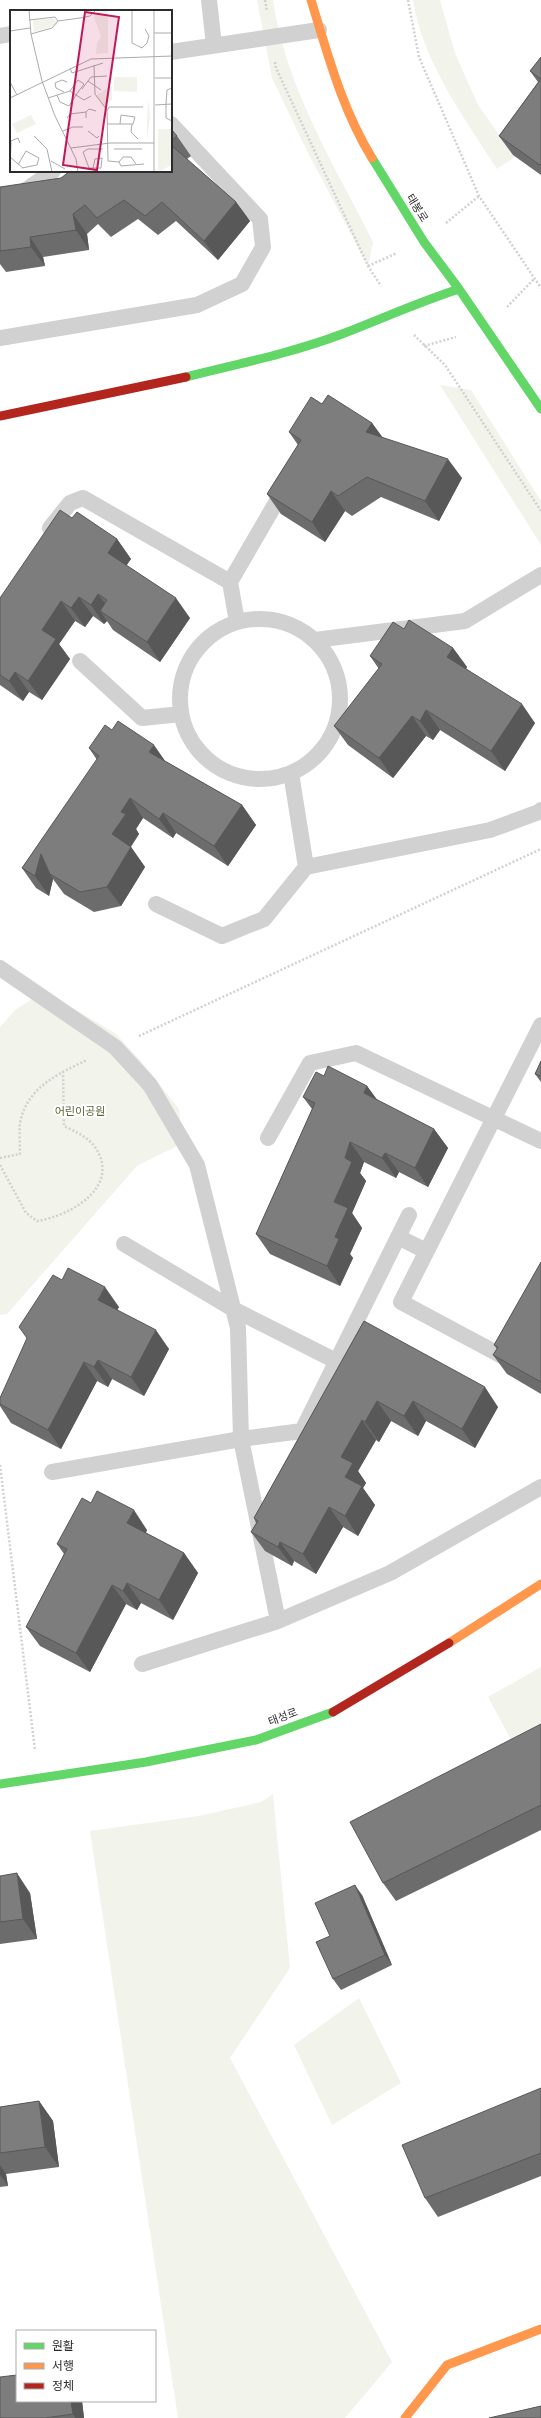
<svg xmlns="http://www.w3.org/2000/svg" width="541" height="2418" viewBox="0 0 541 2418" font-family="'Source Sans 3','Noto Sans KR',sans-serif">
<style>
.green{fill:#f2f3eb}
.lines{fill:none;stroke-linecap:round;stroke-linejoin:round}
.path{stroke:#d1d1d1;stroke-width:2.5;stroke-dasharray:2 2;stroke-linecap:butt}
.lane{stroke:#d1d1d1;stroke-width:16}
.fast{stroke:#63d668;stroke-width:9}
.slow{stroke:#ff974d;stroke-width:9}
.jam{stroke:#b3261e;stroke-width:9}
.wall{fill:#6c6c6c}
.shaded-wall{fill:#585858}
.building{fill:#7d7d7d;stroke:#585858}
.labels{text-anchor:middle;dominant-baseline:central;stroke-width:4;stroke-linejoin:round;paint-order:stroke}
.street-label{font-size:11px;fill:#2c2c2c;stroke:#fff}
.park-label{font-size:11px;fill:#5e663b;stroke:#fff}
.inset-road{fill:none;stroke:#ababab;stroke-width:1}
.view{fill:#c2185b;fill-opacity:0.15;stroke:#c2185b;stroke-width:2}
.inset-edge{fill:none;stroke:#2c2c2c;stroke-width:2}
</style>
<rect width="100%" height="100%" fill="#fff"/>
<path class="green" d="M257 0H273C285 86 334 164 373 242L368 266 307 151 272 78Z
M413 0H440L455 53 478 105 515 157 497 169C464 117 423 63 413 0Z
M440 385 471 390 541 501V545Z
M32 999 71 1007 115 1033 141 1061 179 1109 183 1143 137 1166 7 1314 0 1315V1027L15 1010Z
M541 1667V1736L516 1749 488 1697Z
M273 1794 290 1968 230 2058 392 2362 345 2418H178L90 1831 199 1816 261 1802Z
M359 1998 401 2083 332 2125 294 2045Z"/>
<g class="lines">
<path class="path" d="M265 0 267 11
M408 0 419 57 479 196 541 288
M275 62 276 68 368 266 381 286
M446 223 479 196
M368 266 397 253
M507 307 534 279
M414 335 445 365 541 511
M424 346 456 337
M139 1036 541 849
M0 1158 20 1154C20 1144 19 1133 20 1123 27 1087 58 1074 87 1060
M0 1165 26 1213 37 1221C70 1216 122 1187 95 1147 88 1137 74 1131 64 1126L63 1071
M0 1465 35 1750"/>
<path class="lane" d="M209 0 214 45
M0 36 11 34
M171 52 319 30
M0 196 23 192 53 171
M0 338 197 305 242 284 263 247 260 219 171 124
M50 528 70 503 83 498 230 582
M180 699a80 80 0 1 1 160 0a80 80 0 1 1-160 0Z
M237 622 230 582 277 501
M315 640 465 621 541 575
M80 661 142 718 181 714
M306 867 490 830 539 812 541 810
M156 904 222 936 264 919 306 867 291 773
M0 968 115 1047 150 1085 197 1165 238 1328 241 1439 278 1621
M268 1138 310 1063 356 1053 541 1141
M398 1237 426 1251
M124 1244 233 1309 336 1361
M509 1344 502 1356 401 1302 541 1025
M52 1472 241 1439 302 1431 409 1215
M142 1664 278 1621 390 1573 541 1487"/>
<path class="fast" d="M372 158 424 242 459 289 541 409
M186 377C238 364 292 353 342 334 381 319 419 302 459 289
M0 1784 146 1762 256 1740 333 1712"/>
<path class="slow" d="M311 0C328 55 342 109 372 158
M449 1643 541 1584
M405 2418 447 2365 541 2329"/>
<path class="jam" d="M0 416 186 377
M333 1712 449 1643"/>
</g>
<path class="wall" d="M541 57V175L513 155 499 136 538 82 530 71Z
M171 129 177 136 191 156 187 159 236 202 250 221 218 260 176 221 158 235 138 219 111 237 98 224 87 234 89 250 43 257 45 266 6 272 0 264V187L171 171Z
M322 404 372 423 382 437 462 478 439 521 381 497 352 516 345 511 325 542 281 514 267 494 298 445 289 432Z
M72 518 117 539 131 559 126 565 190 618 160 662 113 630 107 621 104 624 93 616 85 627 75 621 59 644 70 659 42 700 29 692 23 701 0 685V598Z
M404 629 453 648 467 667 466 669 535 723 505 771 440 730 433 740 426 736 393 778 348 745 334 726 379 669 370 656Z
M89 748 165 761 242 805 256 825 228 866 176 833 173 838 143 818 136 829 139 834 131 847 145 867 121 906 94 912 64 894 53 879 49 896 36 888 22 868 97 760Z
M541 1061V1082L535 1074Z
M324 1076 367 1086 377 1100 434 1129 448 1148 428 1187 399 1172 396 1178 364 1162 360 1173 366 1181 352 1213 362 1228 350 1254 353 1258 340 1286 270 1254 256 1234 312 1109 303 1097Z
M541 1262V1394L507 1374 493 1355 497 1349 494 1345Z
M62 1280 119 1307 117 1310 169 1349 144 1396 112 1379 108 1387 97 1381 61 1449 11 1423 0 1406V1398Z
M364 1321 498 1407 475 1448 426 1421 418 1436 391 1421 379 1442 376 1440 358 1471 366 1483 363 1488 375 1505 358 1536 343 1527 316 1574 294 1561 292 1566 265 1551 251 1532 256 1523 254 1518Z
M91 1503 147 1530 146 1533 184 1553 198 1573 173 1620 141 1603 137 1610 126 1604 90 1672 40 1646 26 1627 64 1554 57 1544Z
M541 1724V1830L396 1901 383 1883Z
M0 1876 30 1893 37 1939 0 1944Z
M362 1895 392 1965 341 1990 333 1979 330 1936Z
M541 2088V2176L438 2217 425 2198Z
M39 2101 53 2121 59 2167 6 2174 8 2186 0 2187V2107Z
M17 2401H82L84 2418H0Z"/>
<path class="shaded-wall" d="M236 202 250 221 218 260 204 241Z
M73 214 87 234 89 250 76 230Z
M30 237 43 257 45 266 31 247Z
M372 423 386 442 366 432Z
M448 459 462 478 439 521 425 501Z
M331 491 345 511 325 542 312 522Z
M117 539 131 559 122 572 108 553Z
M98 594 112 613 100 611 107 621 104 624 91 605Z
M79 597 93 616 85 627 71 608Z
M176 598 190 618 160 662 147 642Z
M61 601 75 621 59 644 70 659 42 700 28 681 42 630Z
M453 648 467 667 461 677 447 657Z
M15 672 29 692 23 701 9 681Z
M522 704 535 723 505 771 491 751Z
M426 710 440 730 433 740 420 721Z
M412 716 426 736 393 778 379 758Z
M154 745 168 765 149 752Z
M130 798 143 818 136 829 139 834 126 853 112 834 121 812Z
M242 805 256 825 228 866 214 846Z
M163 813 176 833 173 838 159 819Z
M131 847 145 867 121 906 107 887Z
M41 854 50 874 53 879 49 896 35 876Z
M367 1086 381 1105 364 1093Z
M434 1129 448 1148 428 1187 415 1168Z
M350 1142 364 1162 360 1173 366 1181 352 1213 362 1228 350 1254 353 1258 340 1286 327 1266 335 1237 334 1202 345 1158Z
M385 1153 399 1172 396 1178 382 1158Z
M105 1287 119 1307 112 1320 98 1300Z
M156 1330 169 1349 144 1396 131 1377Z
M98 1360 112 1379 108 1387 94 1367Z
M84 1362 97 1381 61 1449 48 1430Z
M485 1387 498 1407 475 1448 462 1429Z
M377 1401 391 1421 379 1442 365 1422Z
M413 1401 426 1421 418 1436 404 1416Z
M362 1420 376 1440 358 1471 366 1483 363 1488 375 1505 358 1536 345 1516 341 1457Z
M329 1507 343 1527 316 1574 303 1554Z
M134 1510 147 1530 140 1543 127 1523Z
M280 1542 294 1561 292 1566 278 1547Z
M184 1553 198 1573 173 1620 159 1600Z
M127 1583 141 1603 137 1610 123 1591Z
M112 1585 126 1604 90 1672 76 1653Z
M17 1873 30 1893 37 1939 23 1919Z
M355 1885 362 1895 392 1965 385 1955Z
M39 2101 53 2121 59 2167 45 2147Z
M0 2165 6 2174 8 2186 0 2175Z
M71 2401H82L84 2418H75L73 2414Z"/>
<path class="building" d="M541 57V79L530 71Z
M541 79V164L540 165 499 136Z
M171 129 177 136 171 141Z
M171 145 236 202 204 241 162 202 145 216 124 200 97 218 85 205 73 214 76 230 30 237 31 247 0 251V187L61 178 70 171H171Z
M328 395 372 423 366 432 448 459 425 501 367 477 338 496 331 491 312 522 267 494 301 440 289 432 311 397 322 404Z
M60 510 72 518 77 512 117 539 108 553 176 598 147 642 100 611 107 600 98 594 91 605 79 597 71 608 61 601 42 630 56 639 28 681 15 672 9 681 0 675V598Z
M409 620 453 648 447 657 522 704 491 751 426 710 420 721 412 716 379 758 334 726 382 664 370 656 393 622 404 629Z
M118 721 154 745 149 752 242 805 214 846 163 813 159 819 130 798 121 812 126 814 112 834 131 847 107 887 80 892 50 874 41 854 35 876 22 868 99 756 89 748 105 725 112 730Z
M541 1061V1076L535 1074Z
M328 1066 367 1086 364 1093 434 1129 415 1168 385 1153 382 1158 350 1142 345 1158 352 1162 334 1202 348 1208 335 1237 339 1239 327 1266 256 1234 315 1103 303 1097 316 1072 324 1076Z
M541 1262V1382L493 1355 498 1347 494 1345Z
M68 1268 105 1287 98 1300 156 1330 131 1377 98 1360 94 1367 84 1362 48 1430 0 1404V1398L27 1338 19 1327 53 1275 62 1280Z
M364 1321 485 1387 462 1429 413 1401 404 1416 377 1401 365 1422 362 1420 341 1457 353 1463 345 1477 362 1486 345 1516 329 1507 303 1554 280 1542 278 1547 251 1532 258 1521 254 1518Z
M97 1491 134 1510 127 1523 184 1553 159 1600 127 1583 123 1591 112 1585 76 1653 26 1627 67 1549 57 1544 82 1498 91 1503Z
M541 1724V1805L383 1883 350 1822Z
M17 1873 23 1919 0 1922V1876Z
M355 1885 385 1955 333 1979 316 1942 330 1936 315 1903Z
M541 2088V2153L425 2198 402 2145Z
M39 2101 45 2147 0 2153V2107Z
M17 2375V2401H71L73 2414 45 2418H0V2377Z
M541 2406V2418H489Z"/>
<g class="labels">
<g class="street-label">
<text transform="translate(417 208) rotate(58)">태봉로</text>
<text transform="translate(283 1717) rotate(-21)">태성로</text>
</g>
<g class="park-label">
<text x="80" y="1111">어린이공원</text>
</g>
</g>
<g transform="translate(10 10)">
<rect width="162" height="162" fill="#fff"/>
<path d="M91 0H98V43L86 44 87 33 91 27 84 7ZM43 8 47 11V15L24 22 23 10ZM104 67H127V82L104 81ZM99 77H102V90L93 96 86 86ZM138 88 140 107 137 131V112ZM21 105 26 114 7 123 2 114ZM148 119H162V155L150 161 148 159Z" fill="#f2f3eb"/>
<path class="inset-road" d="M19 0 21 24 32 71 45 106 66 149 68 162M122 0V33L132 38 137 33 139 26 135 19M19 10 45 7 48 11 70 8 80 6 86 0M0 21 20 18M144 23H162M21 24 42 18 48 11M84 55 85 84 97 100M60 58 62 63 93 53M145 68H162M78 71 91 80M0 72 7 85M162 78 157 80 156 94V108L162 111M72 79 81 67 97 66M54 82 46 78 45 73 52 70 57 72M47 85 50 92 59 96 66 85 74 74 68 70 60 81 66 85 74 90 81 86M0 88 81 49 162 46M38 88 60 81M145 95 162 94M57 108 60 104 76 102M76 108V102L79 99 86 101M97 114H123L125 107 111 105 110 114M122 114 121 122 128 129M53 121 63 117H73M78 121 87 128 89 126M24 126 37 139 42 162M61 138 100 133H144M104 139H132M0 147 13 158M41 151 55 159M109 152 111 156 134 154M126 154 121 147H113L109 152 98 151 97 101 99 97H133M8 155 16 141 29 148 27 155 12 158M83 158 85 149 92 148 91 158H79L73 142 78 139H93M0 162 1 131 8 128 10 133M144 162V0"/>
<path class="view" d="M75 2 109 7 87 160 53 155Z"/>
<rect width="162" height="162" class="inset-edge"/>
</g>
<rect x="16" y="2330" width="140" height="72" fill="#ffffff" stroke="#ababab"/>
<rect x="24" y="2343" width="20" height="6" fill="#63d668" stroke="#ababab"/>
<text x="52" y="2350" font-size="12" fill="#2c2c2c">원활</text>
<rect x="24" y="2363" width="20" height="6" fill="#ff974d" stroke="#ababab"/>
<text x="52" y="2370" font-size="12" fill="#2c2c2c">서행</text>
<rect x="24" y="2383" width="20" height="6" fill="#b3261e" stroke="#ababab"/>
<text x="52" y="2390" font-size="12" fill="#2c2c2c">정체</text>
</svg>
